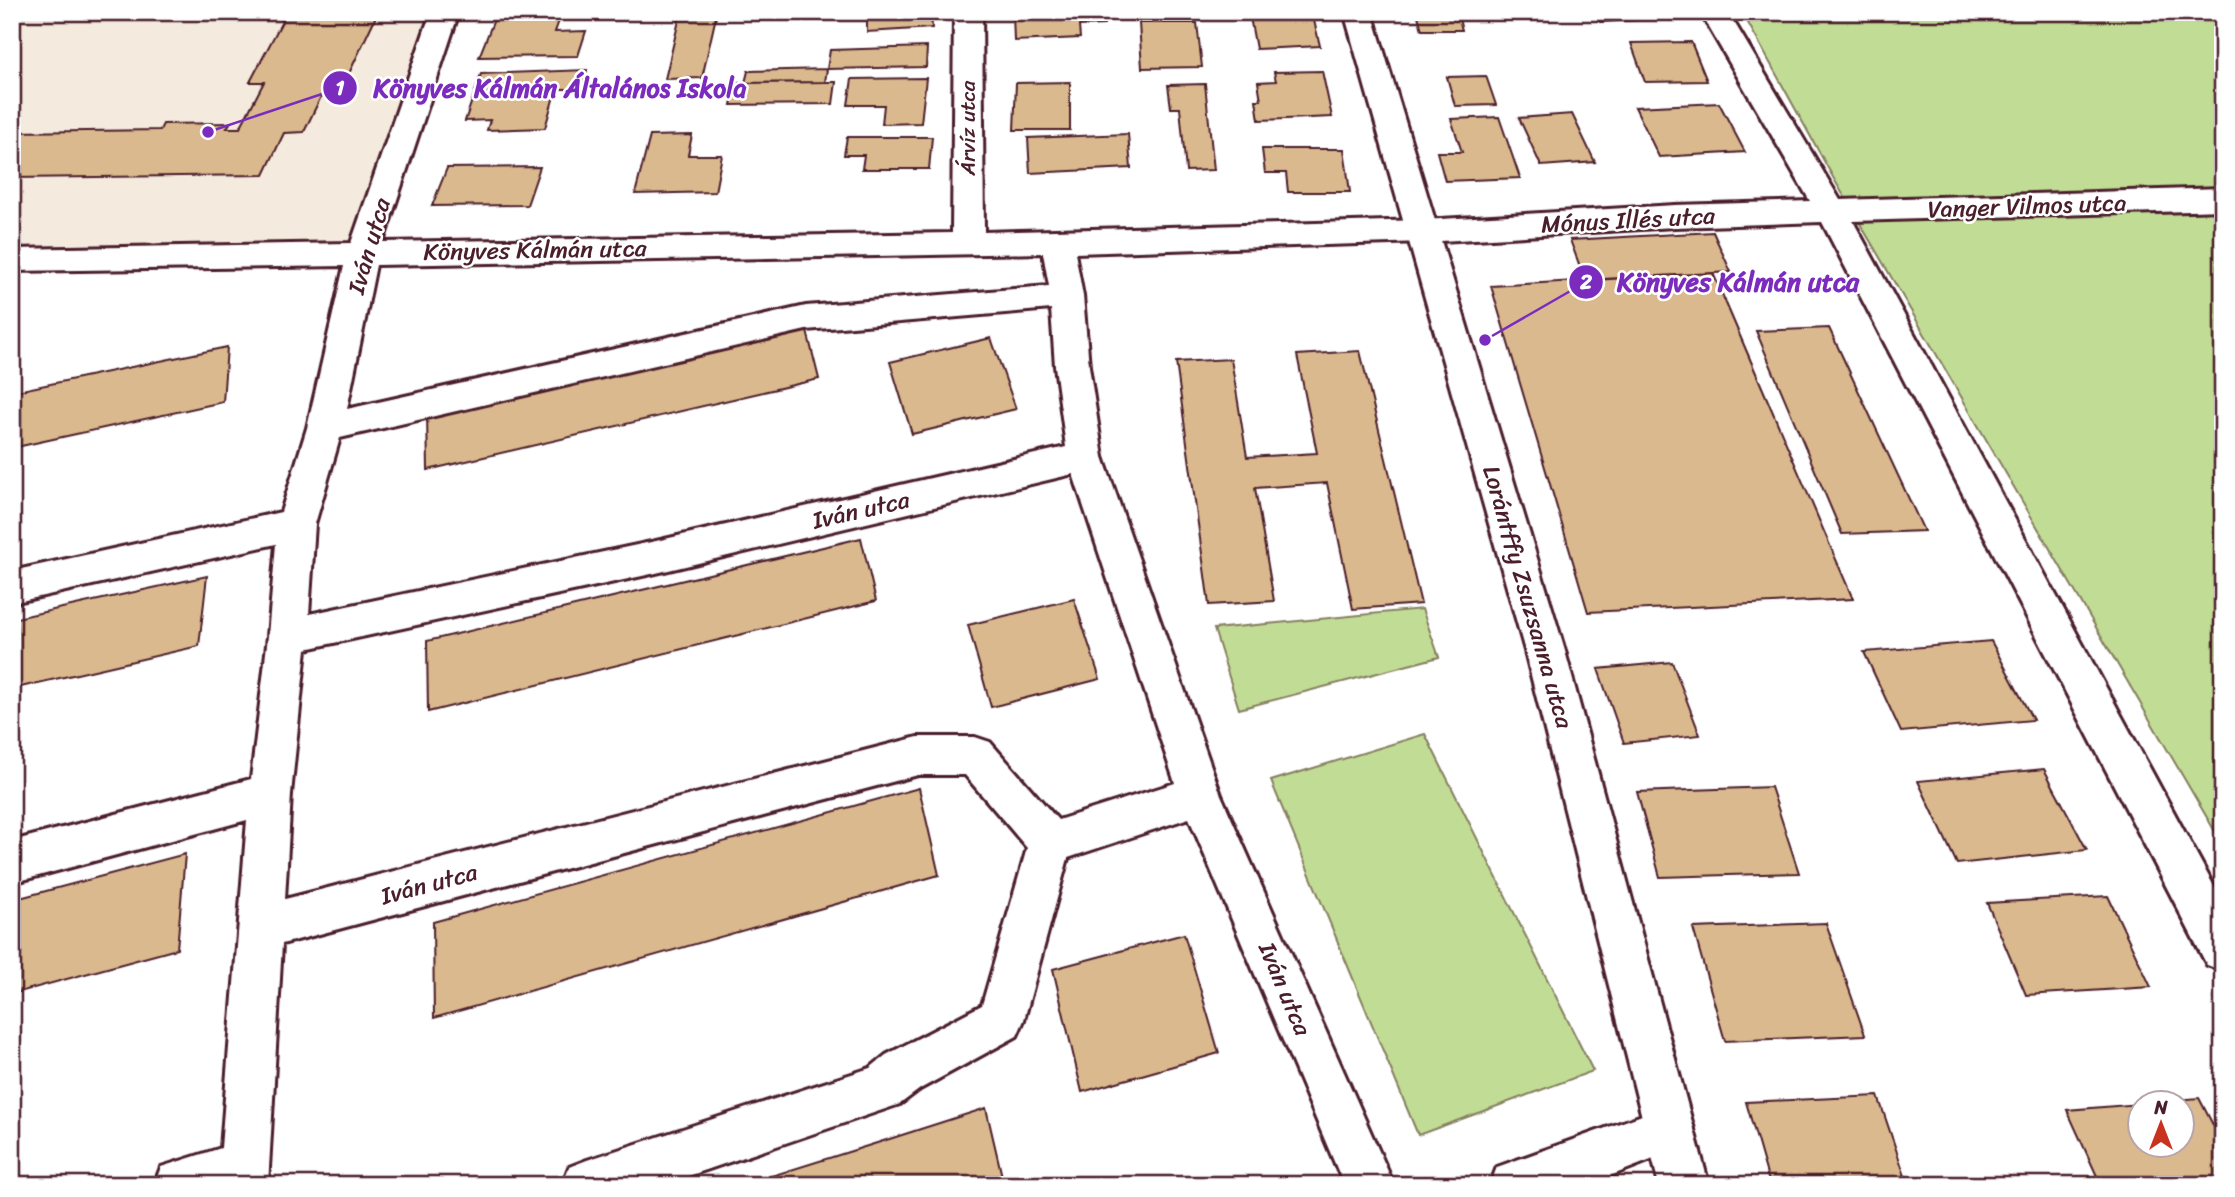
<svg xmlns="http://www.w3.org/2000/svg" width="2235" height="1197" viewBox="0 0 2235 1197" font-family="Sriracha,sans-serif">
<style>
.built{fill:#f4eadd}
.green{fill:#c1dd95;stroke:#867e60;stroke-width:2}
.building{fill:#dbb98e;stroke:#4a1f2b;stroke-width:2}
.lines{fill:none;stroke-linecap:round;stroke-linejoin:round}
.minor-casing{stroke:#4a1f2b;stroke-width:6}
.secondary-casing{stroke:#4a1f2b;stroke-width:6}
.minor{fill:#fff;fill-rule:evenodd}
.secondary{fill:#fff;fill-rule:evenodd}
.labels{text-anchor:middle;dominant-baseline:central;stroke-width:5;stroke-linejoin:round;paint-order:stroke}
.far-street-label{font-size:21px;fill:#4a1f2b;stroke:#fff}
.street-label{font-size:24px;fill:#4a1f2b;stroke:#fff}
.leader{fill:none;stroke:#7b2cbf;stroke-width:2.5}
.callout-dot{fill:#7b2cbf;stroke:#fff;stroke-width:2.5}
.mark-label{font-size:21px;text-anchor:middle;font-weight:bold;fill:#fff}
.callout-label{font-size:26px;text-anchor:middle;font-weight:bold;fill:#7b2cbf;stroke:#fff;stroke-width:5;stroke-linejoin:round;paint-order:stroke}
</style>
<rect width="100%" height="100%" fill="#fff"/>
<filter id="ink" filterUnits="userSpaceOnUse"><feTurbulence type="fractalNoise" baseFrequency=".0143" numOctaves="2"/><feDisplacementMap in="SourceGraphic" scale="14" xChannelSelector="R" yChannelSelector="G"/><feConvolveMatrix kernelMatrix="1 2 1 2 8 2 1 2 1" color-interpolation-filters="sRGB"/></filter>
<g filter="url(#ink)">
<path class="built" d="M12 12H445L363 253 12 260Z"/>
<path class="green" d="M1742 12H2223V845L1834 179Z
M1422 609 1439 657 1239 709 1214 629Z
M1425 734 1593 1071 1418 1135 1271 781Z"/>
<path class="building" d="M287 12H378L345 82H328L304 132 284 133 264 175 12 178V132L160 130 163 124 230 123 227 128H240L264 82H250Z
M497 12H562L555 32 586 31 578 56 479 57Z
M681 12H717L702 78 665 79Z
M867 12H931L932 28 867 32Z
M1103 12 1104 25 1079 26 1080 38 1014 41 1013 14Z
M1249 12H1312L1320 46 1256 49Z
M1417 12H1457L1462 30H1422Z
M1595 12H1670L1673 18 1600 22Z
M1139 23H1197L1202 67 1142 68Z
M1691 42 1707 81 1645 82 1631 43Z
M927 47 926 67 827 69 830 50Z
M827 69 825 82 745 83 748 71Z
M587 70 582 89H556L545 128 487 130 490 120 465 121 481 74Z
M1322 71 1332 117 1259 120 1256 100H1261L1258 82 1276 81 1274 72Z
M1486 76 1496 105 1455 106 1447 77Z
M926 78 921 123 882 124 884 105H848L852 79Z
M825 82H836L833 104 731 105 736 83Z
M1070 82V130H1014L1016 83Z
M1205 84 1214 170 1186 171 1180 108H1171L1168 85Z
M1719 103 1745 152 1659 157 1635 107Z
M1572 114 1595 162 1541 166 1519 118Z
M1499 117 1520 178 1445 181 1437 152H1462L1451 119Z
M1128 134 1131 168 1030 173 1028 138Z
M692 135 688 155H722L715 192 635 194 650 136Z
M847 137H932L929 169H862L864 155H844Z
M1262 149H1344L1350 192H1288L1286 173H1265Z
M540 167 527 205 432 206 447 168Z
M1713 232 1731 272 1585 280 1570 240Z
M1713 273 1853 599 1588 612 1491 286Z
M806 327 819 379 428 470 427 413Z
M1829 328 1924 531 1842 534 1756 331Z
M991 338 1016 409 912 434 890 362Z
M227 347 223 402 12 448V392Z
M1360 351 1421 604 1353 609 1327 483 1255 488 1274 601 1209 605 1176 362 1231 359 1247 457 1317 453 1297 355Z
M861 538 876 601 428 712 427 641Z
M207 576 199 646 12 689V619Z
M1074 599 1100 679 991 707 968 625Z
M1991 641 2033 720 1901 732 1864 652Z
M1672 662 1700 735 1624 743 1598 669Z
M2044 769 2087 850 1957 864 1918 781Z
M1771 787 1799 873 1660 877 1637 792Z
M919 788 939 875 434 1018 433 922Z
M185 854 177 949 12 994V900Z
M2108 896 2151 987 2026 995 1987 903Z
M1826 923 1865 1035 1725 1041 1693 928Z
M1184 934 1219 1053 1082 1092 1053 969Z
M1878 1096 1908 1185H1770L1746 1102Z
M2199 1098 2223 1144V1185H2101L2067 1110 2140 1104V1144H2182V1102H2153Z
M986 1108 1004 1185H743L877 1143Z"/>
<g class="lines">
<g class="minor-casing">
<path id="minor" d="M431 12H459L383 242 952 233 954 12H982L984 232 1424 220 1675 205 1810 201 1700 12H1728L1840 200 2223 188V210L1853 221 2223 903V971L2207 965 1822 222 1675 227 1424 242 1075 253 1083 296 1089 366 1103 457 1221 795 1394 1185H1344L1189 818 1068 858 1024 1020 1017 1036 920 1089 900 1104 662 1185H562L569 1167 587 1160 870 1068 886 1055 982 1005 1027 848 965 775H918L282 944 268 1185H154L161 1167 221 1148 247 820 12 883V841L251 779 268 636 276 544 12 603V571L281 512 307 428 344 266 12 271V249L351 243ZM1043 253 1049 286 806 306 347 409 376 265ZM1051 309 1055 366 1066 447 656 541 309 614 315 524 340 438 806 330ZM1073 474 1175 783 1058 820 990 742 975 737H918L285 899 291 794 306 649 656 573Z
M1670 1105 1687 1112 1694 1129 1687 1146 1587 1185H1490L1497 1167Z"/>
</g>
<g class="secondary-casing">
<path id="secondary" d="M1344 12H1372L1565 651 1709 1185H1659L1525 651Z"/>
</g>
<use href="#minor" class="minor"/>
<use href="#secondary" class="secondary"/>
</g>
</g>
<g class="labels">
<g class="far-street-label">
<text transform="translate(968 128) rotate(-90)">Árvíz utca</text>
</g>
<g class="street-label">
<text transform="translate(2027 206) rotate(-2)">Vanger Vilmos utca</text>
<text transform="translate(1628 220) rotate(-3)">Mónus Illés utca</text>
<text transform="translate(369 246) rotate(-74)">Iván utca</text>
<text transform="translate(535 250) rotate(-1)">Könyves Kálmán utca</text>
<text transform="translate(861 510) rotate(-13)">Iván utca</text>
<text transform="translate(1528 597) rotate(74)">Lorántffy Zsuzsanna utca</text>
<text transform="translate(429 884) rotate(-15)">Iván utca</text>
<text transform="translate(1285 989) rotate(67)">Iván utca</text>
</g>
</g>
<path class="leader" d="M208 132L340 88M1485 340L1586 282"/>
<g class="callout-dot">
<circle cx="208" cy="132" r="7"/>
<circle cx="1485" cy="340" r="7"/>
<circle cx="340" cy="88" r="18"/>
<circle cx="1586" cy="282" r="18"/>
</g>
<g class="mark-label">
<text x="340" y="95">1</text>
<text x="1586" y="289">2</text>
</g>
<g class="callout-label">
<text x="560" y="97">Könyves Kálmán Általános Iskola</text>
<text x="1738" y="291">Könyves Kálmán utca</text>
</g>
<rect width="2235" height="1197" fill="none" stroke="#fff" stroke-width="42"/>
<rect x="21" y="21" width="2193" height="1155" fill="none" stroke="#4a1f2b" stroke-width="2.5" filter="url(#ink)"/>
<g transform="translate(2161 1124)"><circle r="33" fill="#ffffff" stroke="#b7a5aa" stroke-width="2"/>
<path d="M0-5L12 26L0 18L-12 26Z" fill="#c8321e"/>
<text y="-10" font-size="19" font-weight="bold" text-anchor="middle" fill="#4a1f2b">N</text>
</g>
</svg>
